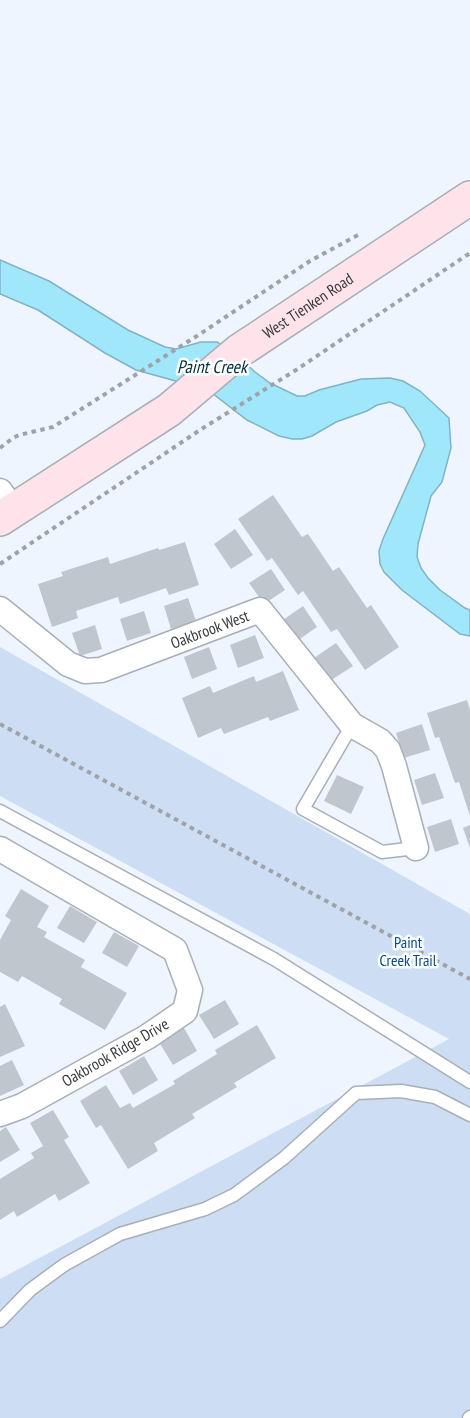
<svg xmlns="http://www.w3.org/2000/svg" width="470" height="1418" viewBox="0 0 470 1418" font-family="'PT Sans Narrow',sans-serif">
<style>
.green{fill:#cddef4}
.water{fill:#a1e7fb;stroke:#81b3c2;stroke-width:1.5}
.building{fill:#c0c6ce}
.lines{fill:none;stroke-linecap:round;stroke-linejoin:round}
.service-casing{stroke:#a9afb7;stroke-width:15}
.minor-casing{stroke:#a9afb7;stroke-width:27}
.secondary-casing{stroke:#a9afb7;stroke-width:36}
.path{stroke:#9ea3a9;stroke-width:4;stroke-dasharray:4.5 4.5;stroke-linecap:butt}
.service{stroke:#fff;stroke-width:12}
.minor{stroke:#fff;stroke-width:24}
.secondary{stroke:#fee3ea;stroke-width:33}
.labels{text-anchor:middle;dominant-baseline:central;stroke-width:5;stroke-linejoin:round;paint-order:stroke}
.street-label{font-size:16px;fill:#36393c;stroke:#fff}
.park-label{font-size:16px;fill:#084788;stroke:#fff}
.water-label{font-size:18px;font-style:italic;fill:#04313c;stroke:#fff}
</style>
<rect width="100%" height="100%" fill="#eff5fe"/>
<path class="green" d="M0 647 470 914V1418H0V1279L449 1039 0 796Z"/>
<path class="water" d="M0 260 49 281 128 330 165 347 176 349 201 342H217L231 350 255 372 270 383 297 396H305L319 390 361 379 390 378 403 381 420 391 449 418 451 448 442 482 431 496 418 544 417 557 421 568 428 578 440 590 465 608 470 610V636L460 634 402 590 384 572 380 564 379 551 383 539 425 445 420 432 404 408 390 402 377 405 367 411 336 422 312 436 302 439H292L279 436 247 420 208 390 136 370 105 353 38 310 0 294Z"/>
<path class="building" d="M273 495 302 537 308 534 333 571 339 567 367 608 371 605 399 647 365 670 337 629 331 632 303 591 298 595 272 558 267 561 238 519Z
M235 529 253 555 231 569 214 544Z
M185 542 199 585 169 595 166 588 120 604 118 597 76 611 78 618 52 627 38 584 63 576 61 572 108 557 110 564 158 548 159 550Z
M271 569 285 590 264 604 249 583Z
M188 598 196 621 171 629 164 606Z
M303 606 317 627 297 641 283 620Z
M144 611 151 633 127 641 120 619Z
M95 625 102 649 80 656 72 633Z
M255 635 264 658 238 668 230 645Z
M336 643 353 666 330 681 314 658Z
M209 647 217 669 192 679 184 657Z
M283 671 299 710 270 721 268 717 224 734 221 728 198 738 182 698 210 686 213 693 254 676 256 682Z
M467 700 470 710V816L459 782 455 783 439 737 435 738 427 713Z
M422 724 430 750 404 758 396 733Z
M435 773 444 798 422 805 414 780Z
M337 775 364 787 351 814 324 801Z
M451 819 459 844 435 852 427 827Z
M470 825V848L463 828Z
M21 889 49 906 37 927 47 932 44 937 85 960 81 967 127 993 105 1030 59 1004 62 999 22 976 18 982 0 972V940L11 920 5 916Z
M70 906 97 922 84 943 57 928Z
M114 932 139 946 127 967 102 953Z
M225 1000 239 1024 214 1039 199 1015Z
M5 1004 25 1046 0 1057V1007Z
M257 1025 276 1058 234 1083 237 1087 192 1114 195 1118 154 1143 158 1151 128 1169 101 1125 96 1128 80 1101 106 1085 120 1108 130 1103 133 1108 175 1084 173 1081 217 1054 215 1050Z
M184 1028 197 1051 173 1065 159 1042Z
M144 1056 158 1080 133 1095 119 1071Z
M12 1060 24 1085 0 1096V1066Z
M53 1110 69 1137 64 1140 90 1183 59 1201 55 1194 17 1217 14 1211 0 1220V1179L34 1158 31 1153 43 1146 30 1123Z
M6 1127 20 1150 0 1162V1131Z"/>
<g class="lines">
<g class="service-casing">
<path id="service" d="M352 725 303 809 382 852 416 848
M0 811 274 959 470 1082
M0 1321 30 1290 64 1265 120 1234 205 1209 234 1195 284 1158 356 1093 401 1091 435 1097 470 1115
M469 1418 470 1417"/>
</g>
<g class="minor-casing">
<g id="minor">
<path d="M0 491 14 510"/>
<path id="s1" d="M0 609 68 664 85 671 101 670 260 610 352 725 380 741 388 750 394 766 416 848"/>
<path d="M0 849 175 950 190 990 185 1011 147 1037 22 1106 0 1114"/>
</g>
</g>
<g class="secondary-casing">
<g id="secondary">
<path id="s2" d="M0 519 169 410 239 351 470 198"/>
</g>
</g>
<path class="path" d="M0 448 13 438 19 435 53 427 200 334 310 261 358 235
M0 564 200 430 296 370 470 253
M0 724 470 979"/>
<use href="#service" class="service"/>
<use href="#minor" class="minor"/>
<use href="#secondary" class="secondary"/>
</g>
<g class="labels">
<g class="street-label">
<text stroke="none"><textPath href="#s2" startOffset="375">West Tienken Road</textPath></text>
<text stroke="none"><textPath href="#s1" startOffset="238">Oakbrook West</textPath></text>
<text transform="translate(115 1052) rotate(-30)">Oakbrook Ridge Drive</text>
</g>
<g class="park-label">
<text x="408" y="942">Paint<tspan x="408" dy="18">Creek Trail</tspan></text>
</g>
<g class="water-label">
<text x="212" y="366">Paint Creek</text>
</g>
</g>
</svg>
